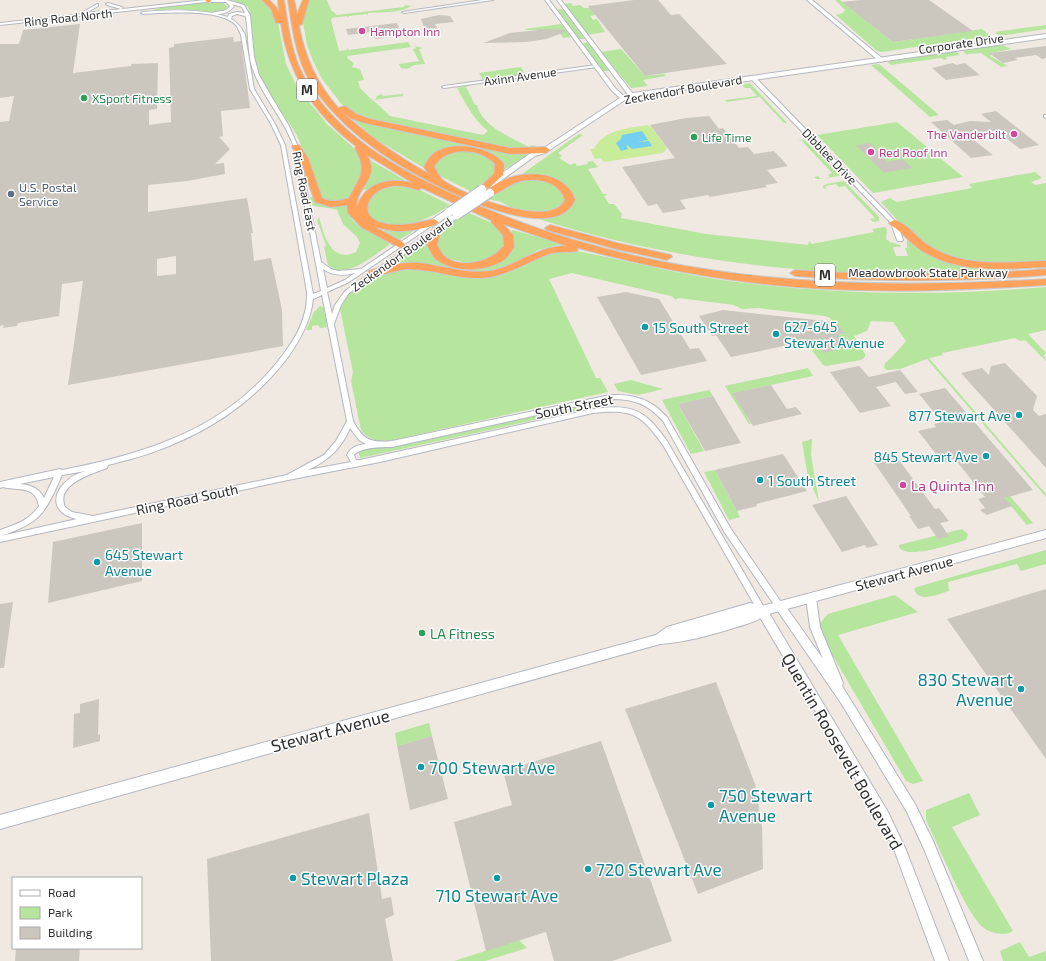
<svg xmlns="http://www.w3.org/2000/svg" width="1046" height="961" viewBox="0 0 1046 961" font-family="'Exo 2',sans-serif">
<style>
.green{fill:#b6e59e}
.pitch{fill:#c9ec9a}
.water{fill:#75cff0}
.building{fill:#cbc7bf;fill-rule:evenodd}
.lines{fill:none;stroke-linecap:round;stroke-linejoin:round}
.minor-casing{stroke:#b4b7c1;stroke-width:2}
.tertiary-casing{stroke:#b4b7c1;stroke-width:2}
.secondary-casing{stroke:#b4b7c1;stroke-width:2}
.motorway-casing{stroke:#c9c9c9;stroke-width:2}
.minor{fill:#fff;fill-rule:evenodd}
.tertiary{fill:#fff;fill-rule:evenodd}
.secondary{fill:#fff;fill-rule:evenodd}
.motorway{fill:#ffa35c;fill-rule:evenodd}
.secondary-bridge-casing{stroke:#b4b7c1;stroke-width:10;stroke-linecap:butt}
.secondary-bridge{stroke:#fff;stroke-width:8}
.hotel-dot{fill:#d1479c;stroke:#fff;stroke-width:1.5}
.leisure-dot{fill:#2e9e5b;stroke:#fff;stroke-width:1.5}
.service-dot{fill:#5c6f8a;stroke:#fff;stroke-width:1.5}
.culture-dot{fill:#0f9aa8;stroke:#fff;stroke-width:1.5}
.labels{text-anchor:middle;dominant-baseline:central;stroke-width:3;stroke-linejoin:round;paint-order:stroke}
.far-street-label{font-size:12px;fill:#2e2e2e;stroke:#fff}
.far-hotel-label{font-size:12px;fill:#b23c85;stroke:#fff;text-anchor:start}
.far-leisure-label{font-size:12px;fill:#27864d;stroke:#fff;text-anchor:start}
.far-service-label{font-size:12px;fill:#4e5e75;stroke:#fff;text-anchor:start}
.shield{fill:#fff;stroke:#6d6d6d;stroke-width:1}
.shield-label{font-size:13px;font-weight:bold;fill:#2e2e2e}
.culture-label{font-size:14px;fill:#0d838f;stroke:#fff;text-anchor:start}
.street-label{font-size:14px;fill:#2e2e2e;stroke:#fff}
.hotel-label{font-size:14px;fill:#b23c85;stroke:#fff;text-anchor:start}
.leisure-label{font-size:14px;fill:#27864d;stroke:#fff;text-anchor:start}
.near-culture-label{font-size:17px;fill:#0d838f;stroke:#fff;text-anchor:start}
.near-street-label{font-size:17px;fill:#2e2e2e;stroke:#fff}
</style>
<rect width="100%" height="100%" fill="#efe9e1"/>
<path class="green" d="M232 0H262L270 6 277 18 286 64 297 87 327 124 356 150 362 158 363 173 351 196 342 200 329 202 320 198 297 135 271 97 261 79 254 58 250 13 248 7Z
M308 0H327L331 10 337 15 404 7 405 5 411 6C402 13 381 12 368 13V15L366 14 349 16 348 18 347 16 332 18 331 20 339 51 347 50V48L349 50 408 42 411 47 347 56 348 59 354 63 352 67 360 69 364 80 358 81 360 88 372 100 376 99 377 96 381 94 383 96 403 94V96L373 100 390 116 483 135 488 131C473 119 466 104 457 88L471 85 466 87 475 105H477C482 126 510 137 529 147L532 145 537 146 514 150 365 118 351 113 343 106 322 79 313 61 307 45 302 18Z
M835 0H840L893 42 982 29 990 36 882 52 877 51 836 15 843 13 845 10Z
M210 2 224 3 228 8 219 12 178 9 149 11 161 8Z
M571 3 573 6 580 5 584 8H590L596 15 590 16 593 20 597 19 605 32 586 35 563 4Z
M561 9 564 10 585 39H578L557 10Z
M561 24 571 37 563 38 558 30H526L525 29Z
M1046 25V29L1000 36 995 32Z
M587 42 590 44 609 71H602L582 44Z
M999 45 1005 46 1011 49 990 53 992 55 990 56 1008 66 1001 67 981 53 967 54 968 56 963 51Z
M415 46 423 48 419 49 425 64 414 65 407 69 401 68 399 64 419 61 413 49 416 48Z
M621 49 645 76 664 74 666 76 643 80 648 86 631 88 601 52Z
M955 51 960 55 946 57 947 59 944 60 941 58 891 65 887 62Z
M879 64 939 115 930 117 871 65Z
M521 67 525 74 483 80 479 73Z
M750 83 787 123H784L760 97 727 102 725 100 757 96 750 88H745L742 85Z
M350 117 525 153 527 155 504 170 502 169C497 138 425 141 426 168H424L374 138Z
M897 122 963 177 873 193 817 135Z
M579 134 583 135 558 153 562 156 559 158 570 165 575 163 577 166 588 164 587 162 593 161 598 167 588 169 603 194H608L604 196 609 204H614L622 214 621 218 706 234 808 245 809 241 812 244 874 232 872 229 885 227 887 229 886 239 890 242 900 245 901 247H893L896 256H908L905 248H907V236L949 261 1032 268C865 284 691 268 532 217L543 216 571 202C574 176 543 175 524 175L522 174Z
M805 140 837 173 840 176 816 179 814 177 818 176 820 179 829 177 828 175 832 173 802 141H797Z
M465 150 485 154 495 162 496 171 489 180 470 191 438 175 432 170 440 155Z
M370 160 405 180 378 184 367 190 361 189 371 170Z
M1035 172 1042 178 1031 182 1035 185 1046 183V261C1003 262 951 269 915 238 903 227 892 214 881 202L890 198 896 202 972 188 969 184Z
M532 178 558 185 566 199C554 221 518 213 503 203 499 200 493 201 488 199L504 186Z
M844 181 879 217V221L873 222 870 219 875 218 845 186 839 187 836 184 825 186 827 189 823 188V186L826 184Z
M393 184 412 186 450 205C427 221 386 239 365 211L370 193Z
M310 197H313L316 200 348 203C346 234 385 229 389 245 371 257 357 271 335 271L328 265 324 247 326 245 317 220 319 217C324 235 331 264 356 252L360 243 357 237 343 224 337 210C329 207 320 208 312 205Z
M469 213 492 223 504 232 505 247C499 251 492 258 485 261 469 267 422 258 438 234 443 226 452 222 459 217L462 218Z
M386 229H417L399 240 383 232Z
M513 230 562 244 538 250 509 266 490 271H468L406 263H391L426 239 439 259 473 267 512 247 513 237 511 231Z
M572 250C624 260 676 274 729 281 834 295 941 296 1046 287V330L1028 334 1046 353 1044 355 1046 361 1025 340 1020 341 1015 338 942 353 943 355 929 358 1046 494V497L927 359 900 369 887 370 884 368 885 363C891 359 901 347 906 341L893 322 871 321 867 331 854 336 865 354V357L861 360 826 366 823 365 808 345 810 341 843 334 830 318 825 316 758 308 742 309 734 305 678 298 676 300 671 296 572 273 549 279 596 378H600L608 392 393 440C380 442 369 441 361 430L351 381 353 372 340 309 345 298 352 290 375 275 401 268 487 276 539 255Z
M320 306 324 308 327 327 320 328 318 325 312 326V330H306L314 312Z
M808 368 813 376 733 393 751 424H749L725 386Z
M631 380 663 389 638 395 618 391 614 384Z
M709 390 713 396 678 404 704 451 691 454 662 400Z
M602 401 581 410 360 458 358 451Z
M812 439 811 455 819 502 808 477 802 442Z
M715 470 737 511 740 517 729 520 704 472Z
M1010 496 1033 523 1027 525 1004 498Z
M962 529 968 534 966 540C952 544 907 560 899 547V545Z
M1046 550V564L1021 571 1017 564 948 582 949 591C938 594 919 604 914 589L917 587Z
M895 595 918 612 838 635 923 781 913 784 906 781 819 632 820 623 828 614Z
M429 723 432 736 397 746 395 733Z
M969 793 980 815 952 827 1013 931C1006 936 992 934 984 928 967 916 937 842 926 820V810Z
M519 940 527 948 485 961H454Z
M1020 942 1029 957 1046 951V961H1003L1000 951Z"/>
<path class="pitch" d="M647 125 651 127 667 148 663 153 604 162 600 158 595 159 590 149H594C602 130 630 128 647 125Z"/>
<path class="water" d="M642 131 648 140 637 142 649 141 652 146 632 149 626 144 628 149 621 151 616 143 621 139 622 135Z"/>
<path class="building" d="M634 0H658L671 15 679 14 727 64 645 76 588 6Z
M861 0H929L973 31 893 42 842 2Z
M439 15 450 16 454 22 435 24 439 31 426 33 421 19Z
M397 23 402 36 375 39 372 32 348 35 346 29Z
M80 24 73 73 131 66V64L158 63 157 109 149 110V125L171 122 169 48 174 47V44L233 37 234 42 241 41 250 108 221 111 223 136 219 137 230 149 215 164 224 163 225 174 187 181 148 185V212L247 198 253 233H251L254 261 271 258 282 310 283 346 68 385 83 281 62 284 59 316 18 323 17 326 3 328 4 325 0 326V122L9 121 14 96 0 98V44H19L23 30ZM176 256V274L157 276V259Z
M548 29 565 30 566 32 546 39 527 42 483 43 510 33Z
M1046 46V58L1042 59 1036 55 1015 58 1018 60 1003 63 989 53Z
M953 63 956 65 965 63 980 75 946 80 932 68Z
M996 111 1039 145 1020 149 997 131 988 132 987 134 970 137 993 155 971 158 931 122 947 120 954 125 970 121 991 122 981 114Z
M709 116 719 129 723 128 739 148 748 147 754 154 774 151 788 166 767 170 778 183 765 185 767 187 710 197 708 195 680 200 686 209 663 213 657 204 648 206 622 167 675 158 650 125 686 118Z
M870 143 888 162 903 159 912 168 884 173 856 145Z
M626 292 659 299 690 349 699 348 707 361 641 375 597 297Z
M723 310 835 322 845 333 838 335 847 347 823 353 813 340 731 357 716 335 712 336 699 316Z
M1005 363 1037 396 1033 410 1039 416 1046 414V468L961 373 982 368 989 375 991 366Z
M859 366 869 377 900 370 918 392 905 394 896 382 876 387 891 406 860 413 830 372Z
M771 385 787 409 796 407 802 414 753 426 732 393Z
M945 388 1033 490 1004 498 1012 506 987 515 980 510 985 508 978 499 985 497 955 459 943 463 918 431 936 427 934 424 942 422 919 394Z
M713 396 741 443 705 451 678 404Z
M783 454 807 491 756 504 757 506 737 511 715 470Z
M888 454 890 457 896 456 935 509 939 508 949 521 940 523 949 536 938 539 929 526 918 529 909 516H911L873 461H875L873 458Z
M846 496 878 545 867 548 865 545 842 552 812 505Z
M142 523V581L48 603 53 542Z
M1046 589V759L947 619Z
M13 602 4 668H0V604Z
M716 682 755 784 762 827 763 869 698 894 625 709Z
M99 699 98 735 100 734V741L73 748 74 714 80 713V704Z
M432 736 448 799 410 810 397 746Z
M601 741 672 941 612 961H554L546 932 486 951 454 822 512 805 503 771Z
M369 813 382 899 391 897 394 915 385 919 393 961H211L207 859Z
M16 948H80L79 961H15Z"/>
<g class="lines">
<g class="minor-casing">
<path id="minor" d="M205 0H227L244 5 250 15 254 57 259 75 271 96 289 126 298 147 321 262 331 269 338 271 361 269 432 221 434 220 437 222 349 282 327 292 332 314 335 305 345 291 434 229H438L439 230 349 293 341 305 334 324 353 421C363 440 371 443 392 441L610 395C634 394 651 399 667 417L731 529 783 605 784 607 783 609 780 610 777 609 725 533 663 421C647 403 633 399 610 399L392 447C381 447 361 447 354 455L356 460H360L593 409C633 404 644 409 667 441L765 609 766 611 765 613 762 614 759 613 663 445C640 413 632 409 593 413L380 462 288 480 0 542V530C15 525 30 520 39 506 35 485 19 491 3 487L0 488V482L60 469 62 470C147 454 228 428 282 356 297 337 308 316 307 292L281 145 271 124 250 89 241 35C239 31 238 27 235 24 216 8 166 13 143 14L141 13 143 12C167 10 190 9 213 13L214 12C220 11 226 12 230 6L226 2H206L0 25V23L83 14V12L97 4H98V6L86 13ZM232 4 242 7 245 13 237 12 229 14 228 17 217 14C224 14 230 12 234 6ZM237 14 245 16 246 17C249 37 247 57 255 75 266 101 285 121 294 147L321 291 313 294 285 145 275 124 254 89 245 35C242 28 238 23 231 19L232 16ZM323 269C333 276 343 276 355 273L345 280 327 288ZM322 295 347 421 336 441 324 455 307 464 287 475 93 516 72 512 65 507C55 484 92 474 107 468L108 465C178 449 244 416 288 357 300 340 311 320 313 299ZM350 428 359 440 366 444C357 445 351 447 347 455L351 462 308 470C329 460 341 449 350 428ZM86 471C80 473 73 475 69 479 50 494 52 514 77 519L1 536C42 522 45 513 62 475ZM54 477 44 498C39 488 31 485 20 484Z
M483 0H493L404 13 402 12Z
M108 3 122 7 123 8 121 9 107 5 106 4Z
M596 65H597V67L444 88 442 87 444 86Z
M1044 115H1046V118L1044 117Z
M894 221 897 223 903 240 902 241H898L897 240 891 223Z"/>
</g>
<g class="tertiary-casing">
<path id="tertiary" d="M545 0H549L616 89 625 97V99H621L612 91Z
M557 0H561L633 94V96H629Z
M807 0H812L883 59V61H879Z
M750 76H754L896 222V224H892L750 78Z
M811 594 815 595 816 598 820 627 843 683 842 686 915 804 933 841 983 961H969L924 849 907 812 841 703 775 607 776 604 780 603 784 604 823 659 810 627 806 598 807 595Z
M762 607 766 608 888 812 906 850 949 961H935L895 852 880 820 758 614 757 611 758 608Z"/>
</g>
<g class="secondary-casing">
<path id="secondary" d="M1046 34V38L628 98 545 153 535 156 492 187 485 185 531 153 541 150 626 94Z
M446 210H449L453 212 437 224H431V220Z
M454 213H460L461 215 439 232H433V228Z
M1046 530V538L765 615C757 622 747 624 737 627 711 635 687 642 660 644L0 829V815L656 635 667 627 750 603 762 606Z"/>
</g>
<g class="motorway-casing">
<path id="motorway" d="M205 0H211V1L208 3Z
M262 0H269L276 7 279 12 278 0H284C288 26 291 53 304 77 335 133 393 167 450 193 641 282 838 292 1046 279V285C939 292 832 295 726 279 676 272 627 261 578 248L577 251C568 253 559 251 549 254 526 262 506 277 481 278 456 279 433 269 408 269 397 269 379 278 369 275L368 273 369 271C386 265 403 262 420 263 443 266 466 274 490 271 517 266 539 245 567 246L503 224 513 235 514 247C512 250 508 256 505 259 487 272 455 273 437 260 433 257 430 250 427 245L433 228 436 227 441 230 437 245C439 248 441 253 444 256 461 270 491 262 504 246L503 235 492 223 491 220 422 188 418 190C408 187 398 184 388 187 370 190 357 214 379 222 397 228 417 223 434 219L439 222C433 228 404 232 394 231 388 230 381 228 375 227L404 243 405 245 404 247 400 248 361 227 348 213 347 205 331 207 315 202 300 158 292 147 293 145H299L308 158 322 198C331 203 340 201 349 198 360 176 368 172 355 148L356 146C314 114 288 75 281 23H276L271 9ZM367 155 413 183C390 177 365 182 357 207 355 187 381 179 367 155Z
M288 0H294L297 14 303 0H309L302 24 299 26C305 58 317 83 338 108L345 106 356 114 370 119 510 148 546 147 550 150 546 153 510 154 365 123 350 118 341 111C368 136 397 156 429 174L424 167C426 164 428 159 431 156 448 139 490 146 504 164L503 175 489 188H483L481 186 494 174 495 164C480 147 445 146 434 167 437 171 440 179 444 181 464 195 551 230 565 200 559 180 533 176 515 183 506 186 496 197 487 195L485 193C505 169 564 165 575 200 551 254 408 173 377 150 354 134 335 116 318 94 297 66 293 33 288 0Z
M894 220C909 224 918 240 931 247 965 268 1008 262 1046 261V267C1006 269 961 274 924 252 912 245 903 233 891 225L889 223Z
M550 225 617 243 671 255 672 257 667 260 616 249 547 230 545 228Z
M1046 269V275C962 282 879 282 795 276L790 273 795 270C879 276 962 276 1046 269Z"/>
</g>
<use href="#minor" class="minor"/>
<use href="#tertiary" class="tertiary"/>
<use href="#secondary" class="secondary"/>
<use href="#motorway" class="motorway"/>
<g class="secondary-bridge-casing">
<path id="secondary-bridge" d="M449 212 482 189
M457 215 490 193"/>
</g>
<use href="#secondary-bridge" class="secondary-bridge"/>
</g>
<g class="hotel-dot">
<circle cx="362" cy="31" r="4"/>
<circle cx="1014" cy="134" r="4"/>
<circle cx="871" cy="152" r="4"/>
<circle cx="903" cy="485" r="4"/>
</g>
<g class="leisure-dot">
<circle cx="84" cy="98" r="4"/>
<circle cx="694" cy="137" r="4"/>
<circle cx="422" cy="633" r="4"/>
</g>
<circle class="service-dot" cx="11" cy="194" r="4"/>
<g class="culture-dot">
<circle cx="645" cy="327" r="4"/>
<circle cx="776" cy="334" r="4"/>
<circle cx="1019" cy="415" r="4"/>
<circle cx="986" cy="456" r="4"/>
<circle cx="760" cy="480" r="4"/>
<circle cx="97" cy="562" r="4"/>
<circle cx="1021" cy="689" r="4"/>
<circle cx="421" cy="767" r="4"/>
<circle cx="711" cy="805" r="4"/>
<circle cx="588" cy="869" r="4"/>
<circle cx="293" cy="878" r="4"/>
<circle cx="497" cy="878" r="4"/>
</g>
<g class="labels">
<g class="far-street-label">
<text transform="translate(68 17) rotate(-6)">Ring Road North</text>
<text transform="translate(961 43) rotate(-8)">Corporate Drive</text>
<text transform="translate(520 76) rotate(-8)">Axinn Avenue</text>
<text transform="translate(683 89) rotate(-10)">Zeckendorf Boulevard</text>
<text transform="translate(830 156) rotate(46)">Dibblee Drive</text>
<text transform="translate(305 191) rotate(79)">Ring Road East</text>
<text transform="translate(401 254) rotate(-35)">Zeckendorf Boulevard</text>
<text x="928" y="272">Meadowbrook State Parkway</text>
</g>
<g class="far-hotel-label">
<text x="370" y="31">Hampton Inn</text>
<text x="1006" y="134" text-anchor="end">The Vanderbilt</text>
<text x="879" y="152">Red Roof Inn</text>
</g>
<g class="far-leisure-label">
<text x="92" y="98">XSport Fitness</text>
<text x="702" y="137">Life Time</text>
</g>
<g class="far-service-label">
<text x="19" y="187">U.S. Postal<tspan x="19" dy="14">Service</tspan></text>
</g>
<g class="shield">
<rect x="297" y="79" width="20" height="22" rx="3"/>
<rect x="815" y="264" width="20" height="22" rx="3"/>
</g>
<g class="shield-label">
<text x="307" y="90">M</text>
<text x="825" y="275">M</text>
</g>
<g class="culture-label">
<text x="784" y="326">627-645<tspan x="784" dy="16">Stewart Avenue</tspan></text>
<text x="653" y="327">15 South Street</text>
<text x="1011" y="415" text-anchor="end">877 Stewart Ave</text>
<text x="978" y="456" text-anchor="end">845 Stewart Ave</text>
<text x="768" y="480">1 South Street</text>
<text x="105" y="554">645 Stewart<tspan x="105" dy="16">Avenue</tspan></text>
</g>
<g class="street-label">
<text transform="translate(574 406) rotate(-11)">South Street</text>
<text transform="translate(187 499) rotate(-12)">Ring Road South</text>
<text transform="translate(904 573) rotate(-15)">Stewart Avenue</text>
</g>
<g class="hotel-label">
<text x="911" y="485">La Quinta Inn</text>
</g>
<g class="leisure-label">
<text x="430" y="633">LA Fitness</text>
</g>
<g class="near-culture-label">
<text x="1013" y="679" text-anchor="end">830 Stewart<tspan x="1013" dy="20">Avenue</tspan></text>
<text x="429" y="767">700 Stewart Ave</text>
<text x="719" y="795">750 Stewart<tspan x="719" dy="20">Avenue</tspan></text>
<text x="596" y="869">720 Stewart Ave</text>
<text x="301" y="878">Stewart Plaza</text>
<text x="497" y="895" text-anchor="middle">710 Stewart Ave</text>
</g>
<g class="near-street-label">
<text transform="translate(330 730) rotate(-15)">Stewart Avenue</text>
<text transform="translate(843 751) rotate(60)">Quentin Roosevelt Boulevard</text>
</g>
</g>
<rect x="12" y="877" width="130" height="72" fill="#ffffff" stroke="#ababab"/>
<rect x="20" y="890" width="20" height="6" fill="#ffffff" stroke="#ababab"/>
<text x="48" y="897" font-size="12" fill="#2e2e2e">Road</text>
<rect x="20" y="907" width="20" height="12" fill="#b6e59e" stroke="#ababab"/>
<text x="48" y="917" font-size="12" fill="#2e2e2e">Park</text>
<rect x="20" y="927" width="20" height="12" fill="#cbc7bf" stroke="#ababab"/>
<text x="48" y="937" font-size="12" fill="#2e2e2e">Building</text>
</svg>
